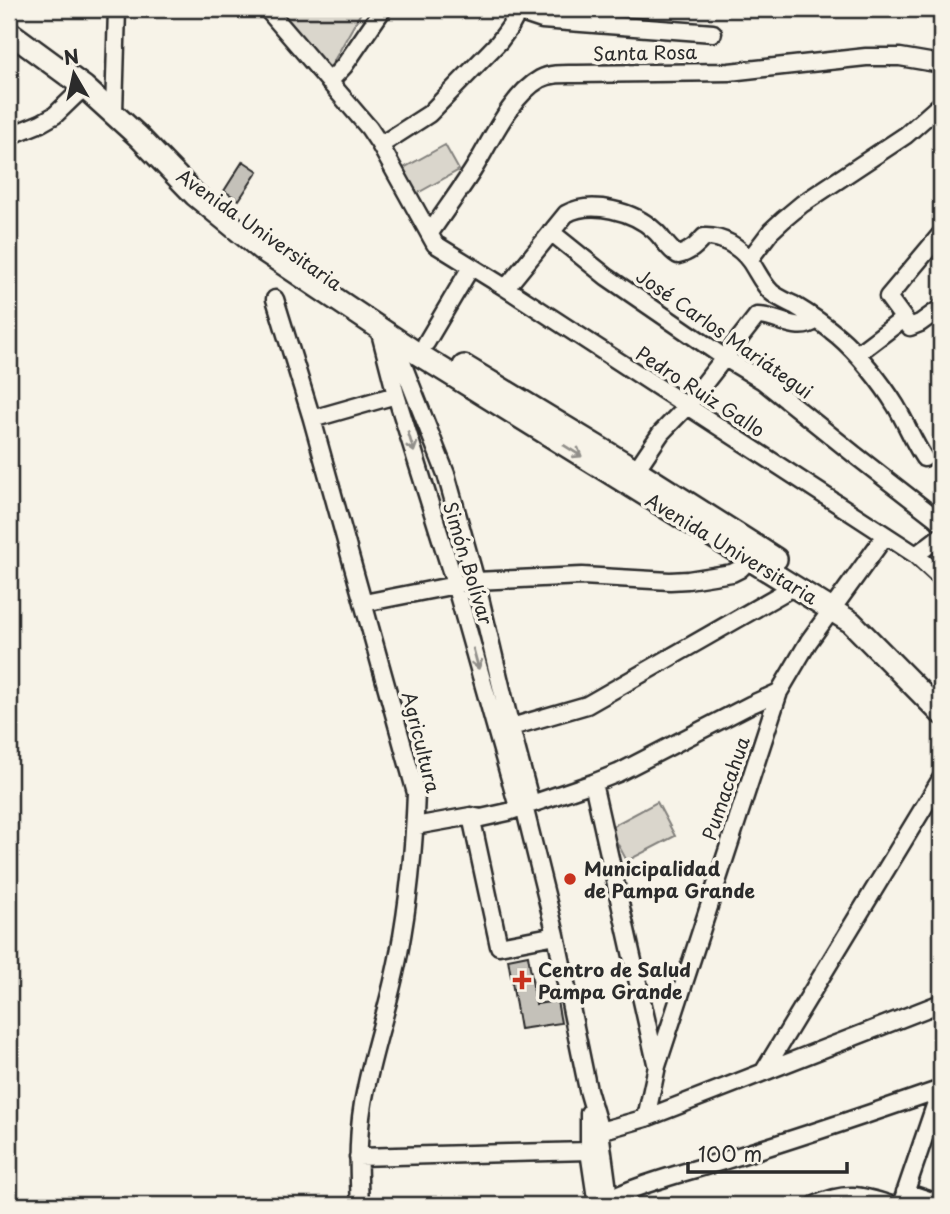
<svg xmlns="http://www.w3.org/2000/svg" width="950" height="1214" viewBox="0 0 950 1214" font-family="'Playpen Sans',sans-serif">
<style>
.green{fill:#dad6cc;stroke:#82807c;stroke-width:2}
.building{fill:#c4c1b9;stroke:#2b2b2b;stroke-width:2}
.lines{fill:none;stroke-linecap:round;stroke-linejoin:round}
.minor-casing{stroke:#2b2b2b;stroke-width:21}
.major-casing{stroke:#2b2b2b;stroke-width:26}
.minor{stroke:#f7f3e8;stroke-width:16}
.major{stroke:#f7f3e8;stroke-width:21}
.oneway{stroke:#918f8a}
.poi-dot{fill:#c8321e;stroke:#f7f3e8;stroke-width:2.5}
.labels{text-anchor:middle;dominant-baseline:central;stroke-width:7;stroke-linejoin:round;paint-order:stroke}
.street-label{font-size:19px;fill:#2b2b2b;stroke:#f7f3e8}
.poi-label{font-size:19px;font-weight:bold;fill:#2b2b2b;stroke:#f7f3e8;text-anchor:start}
</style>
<rect width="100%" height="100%" fill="#f7f3e8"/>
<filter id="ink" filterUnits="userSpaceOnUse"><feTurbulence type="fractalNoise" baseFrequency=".0143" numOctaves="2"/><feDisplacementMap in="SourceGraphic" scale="14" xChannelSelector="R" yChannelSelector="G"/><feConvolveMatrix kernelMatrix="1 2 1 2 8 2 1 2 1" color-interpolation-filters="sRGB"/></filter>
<g filter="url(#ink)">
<path class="green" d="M274 9H363L331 66 326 68Z
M445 145 459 170 416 194 402 169Z
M657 802 675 836 627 861 609 828Z"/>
<path class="building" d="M243 161 258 171 239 200 224 191Z
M528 955 536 1004 557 1001 561 1023 520 1029 508 959Z"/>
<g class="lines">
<g class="minor-casing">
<path id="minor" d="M267 9 369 128 379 143 435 244 506 288 916 555 941 578
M515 9 518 12 542 20 713 33
M329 82 344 66 383 9
M114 112 117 9
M9 136 41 123 55 115 84 87
M379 143 387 141 429 114 499 42 510 27 518 12
M551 232 607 277 639 299 725 358 763 381 855 455 941 522
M430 233C444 212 459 192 473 170 490 143 511 95 540 79 551 73 564 74 577 74L729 72 866 57H900L941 64
M941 234 888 297 910 327 920 323 941 308
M749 260 771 231 784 219 802 204 906 135 941 104
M506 288 566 214C591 200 634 211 655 231 663 238 668 249 678 255 690 252 696 246 704 237 722 236 740 247 750 261 757 271 762 283 771 292 778 298 786 301 794 305 809 314 825 325 838 336 858 353 882 383 896 406 906 423 913 441 924 458
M275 299 312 419 416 793C414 846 409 901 399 953 391 999 375 1043 366 1088 357 1127 358 1166 360 1205
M379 329 396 395 455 584 516 800 524 806
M392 337 446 474 476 581 511 728 529 796 524 806 556 935 588 1090 600 1131 610 1205
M426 343 471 267
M857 354 903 319
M312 419 396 395
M636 470 661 433 686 407 757 316C777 315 798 335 816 320
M916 555 941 536
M364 603 476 581 582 576 670 581 688 580 732 573 740 569 750 559
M501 730 587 705 795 586
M593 783 656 1063
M471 816 499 946 556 935
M415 826 471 816 481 818 508 812 593 783 618 773 750 705 779 692
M764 1071 941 779
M589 1113V1151L597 1205
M646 1118 657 1066 779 692 809 641 885 536
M600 1131 646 1118 941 1003
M358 1157 589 1151
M905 1192 941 1204
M599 1205C632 1185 687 1172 726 1160 798 1138 869 1114 941 1089
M815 1205C845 1191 861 1195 891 1205
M901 1205 941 1088"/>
</g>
<g class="major-casing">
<path id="major" d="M9 32 84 87 138 136 195 195 261 249 418 354 851 622 941 713
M464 366 636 470 776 559"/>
</g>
<use href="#minor" class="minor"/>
<use href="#major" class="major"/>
</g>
<defs><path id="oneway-shaft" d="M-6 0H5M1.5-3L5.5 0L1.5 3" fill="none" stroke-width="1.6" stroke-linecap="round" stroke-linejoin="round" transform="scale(1.75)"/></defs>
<g class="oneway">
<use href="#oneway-shaft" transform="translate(411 442) rotate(73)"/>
<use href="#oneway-shaft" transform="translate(573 451) rotate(32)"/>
<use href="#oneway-shaft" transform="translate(476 659) rotate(75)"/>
</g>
</g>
<g class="poi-dot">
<circle cx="570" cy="879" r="7"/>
<path d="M518.5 969.5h7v7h7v7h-7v7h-7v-7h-7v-7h7z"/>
</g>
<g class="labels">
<g class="street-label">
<text transform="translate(645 52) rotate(-1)">Santa Rosa</text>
<text transform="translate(260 229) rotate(35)">Avenida Universitaria</text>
<text transform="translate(725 333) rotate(35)">José Carlos Mariátegui</text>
<text transform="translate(701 391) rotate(33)">Pedro Ruiz Gallo</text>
<text transform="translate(732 548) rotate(31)">Avenida Universitaria</text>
<text transform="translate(469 563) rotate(73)">Simón Bolívar</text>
<text transform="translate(422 742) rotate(76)">Agricultura</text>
<text transform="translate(725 788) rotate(-71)">Pumacahua</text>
</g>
<g class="poi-label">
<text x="584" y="868">Municipalidad<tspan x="584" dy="22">de Pampa Grande</tspan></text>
<text x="538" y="969">Centro de Salud<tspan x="538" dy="22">Pampa Grande</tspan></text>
</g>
</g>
<rect width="950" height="1214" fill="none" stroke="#f7f3e8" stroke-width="35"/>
<rect x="18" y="18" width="915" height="1179" fill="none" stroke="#2b2b2b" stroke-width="2.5" filter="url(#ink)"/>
<g transform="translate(74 74) rotate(351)" stroke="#f7f3e8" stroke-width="5" paint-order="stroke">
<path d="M0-5L12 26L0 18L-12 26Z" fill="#2b2b2b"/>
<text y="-10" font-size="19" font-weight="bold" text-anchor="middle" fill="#2b2b2b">N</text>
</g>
<path d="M688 1162v10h159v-10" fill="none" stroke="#2b2b2b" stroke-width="3.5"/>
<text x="698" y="1162" font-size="21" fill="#2b2b2b" stroke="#f7f3e8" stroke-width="5" paint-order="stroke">100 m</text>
</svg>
